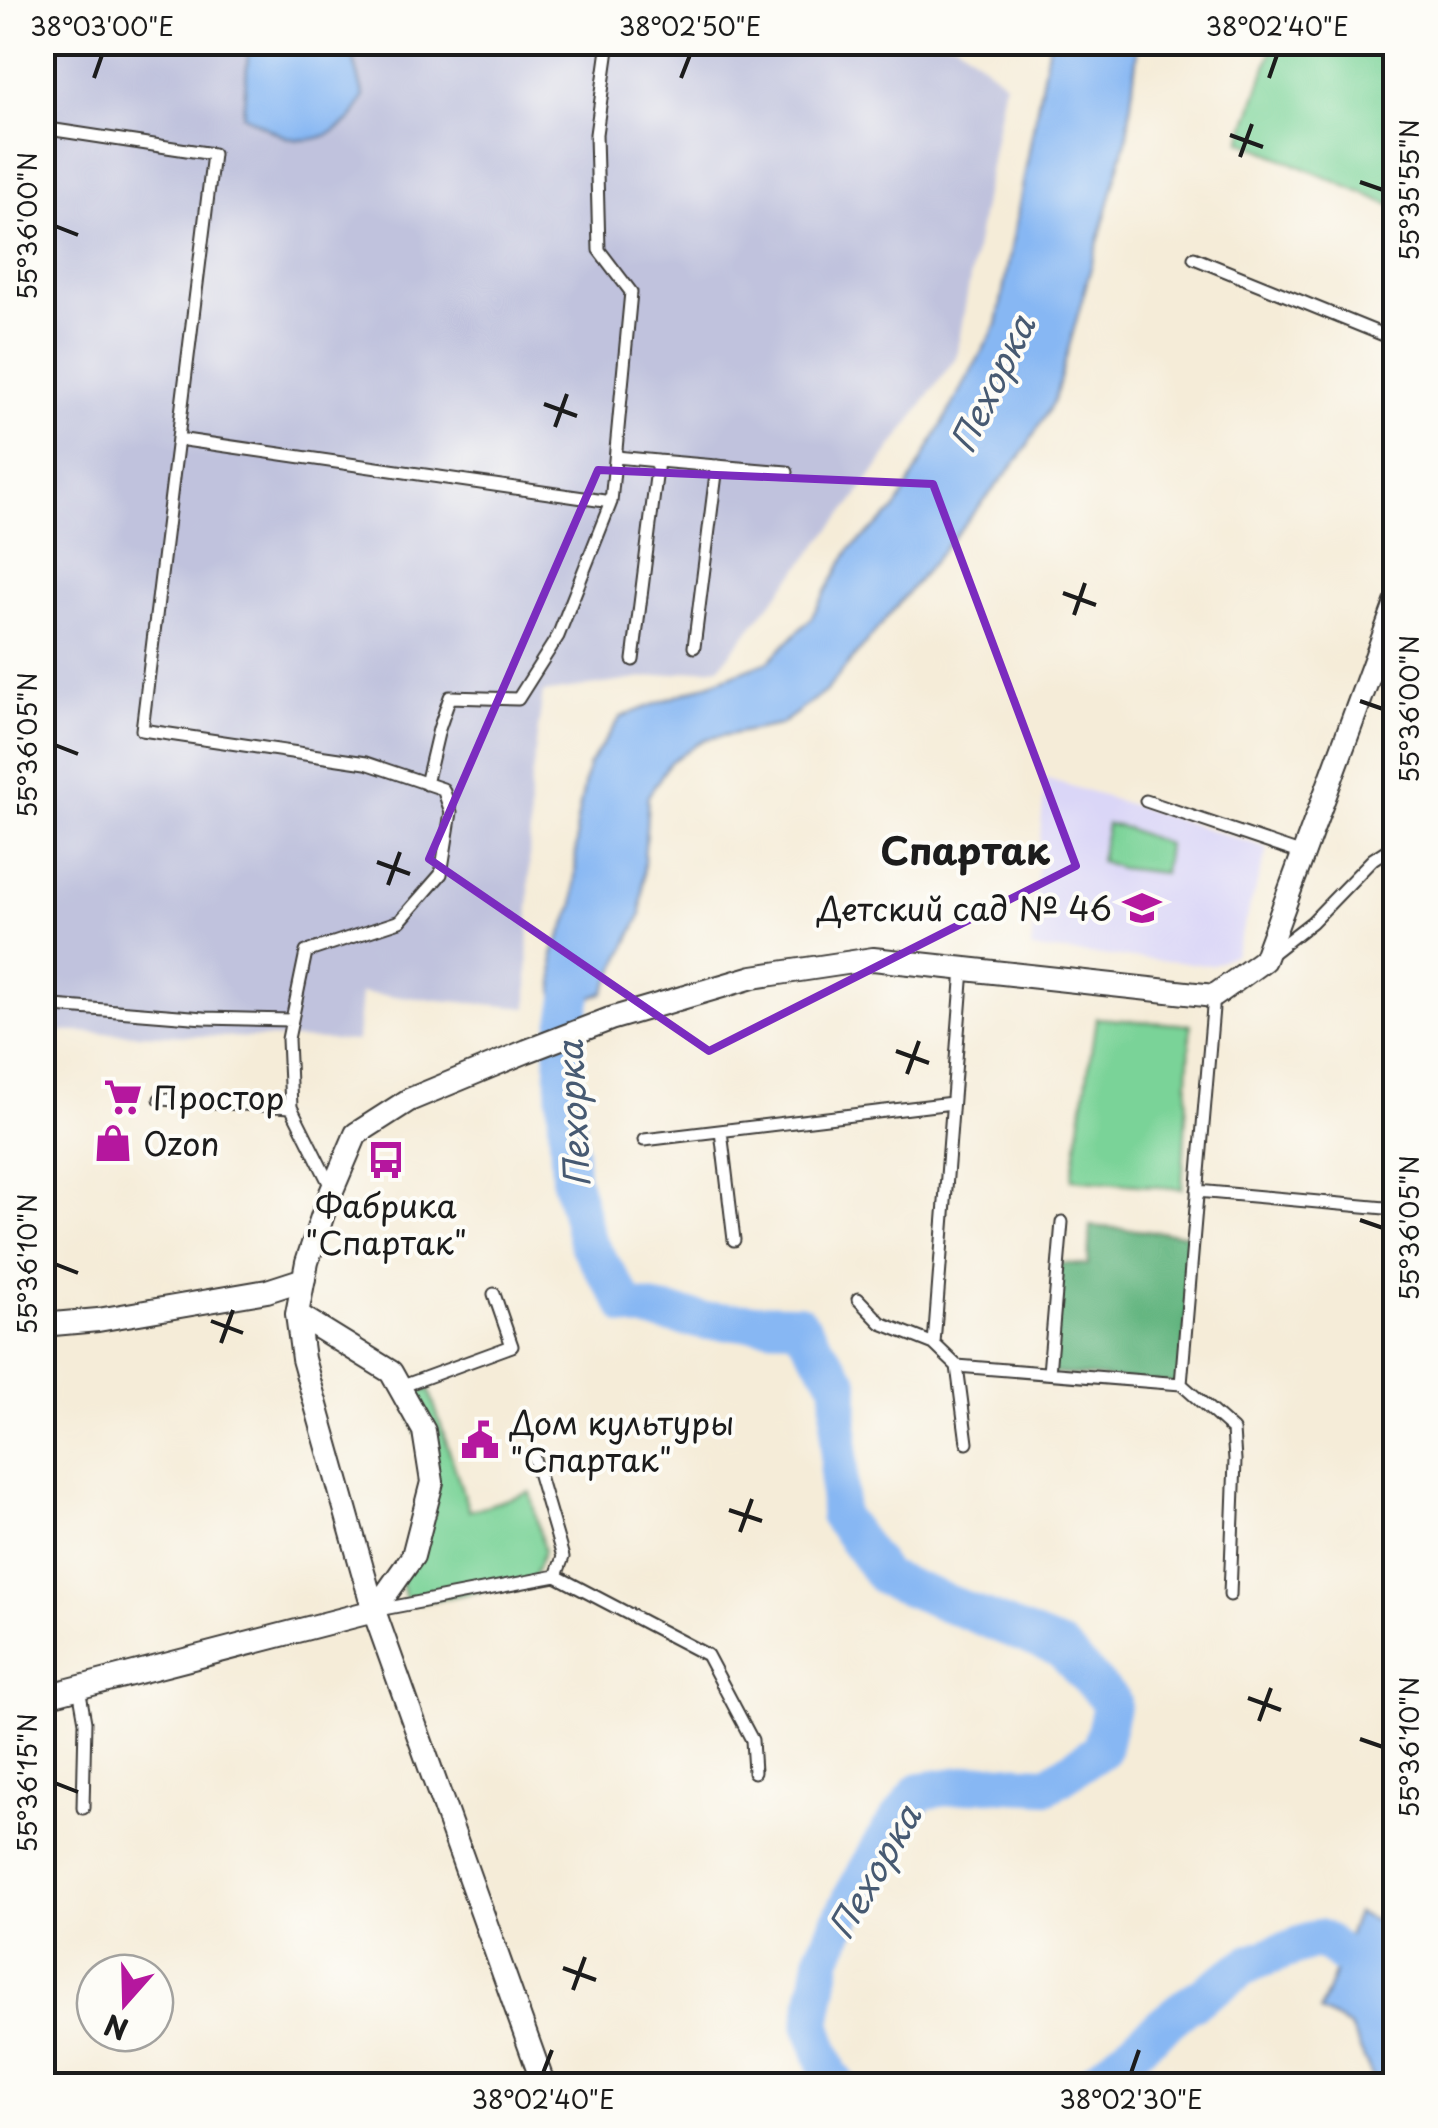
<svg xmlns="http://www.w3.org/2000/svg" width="1438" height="2128" viewBox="0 0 1438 2128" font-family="'Playpen Sans',sans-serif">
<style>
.built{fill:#dad6f7}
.industrial{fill:#c0c2dd}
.green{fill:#7ad398;stroke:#4b785a;stroke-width:2.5}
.forest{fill:#63b580;stroke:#40684e;stroke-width:2.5}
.water{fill:#87b7f3;stroke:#526a88;stroke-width:2.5}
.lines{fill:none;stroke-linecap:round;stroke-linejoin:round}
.river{stroke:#87b7f3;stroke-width:38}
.service-casing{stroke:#3d3b38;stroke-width:15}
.minor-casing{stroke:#3d3b38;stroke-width:26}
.service{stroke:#fff;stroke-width:11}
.minor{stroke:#fff;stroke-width:22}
.marked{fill:none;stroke:#7b2cbf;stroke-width:8;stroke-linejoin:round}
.ticks{fill:none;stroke:#1c1c1c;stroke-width:4}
.labels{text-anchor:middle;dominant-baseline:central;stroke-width:8;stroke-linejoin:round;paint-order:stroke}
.poi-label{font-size:32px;fill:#1c1c1c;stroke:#fdfcf7;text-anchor:start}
.water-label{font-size:35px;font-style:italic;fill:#475a72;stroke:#fdfcf7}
.quarter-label{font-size:38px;font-weight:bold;fill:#1c1c1c;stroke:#fdfcf7}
.neatline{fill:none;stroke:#1c1c1c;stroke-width:4}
.ticks-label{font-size:25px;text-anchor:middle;fill:#1c1c1c}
</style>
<rect width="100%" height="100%" fill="#fdfcf7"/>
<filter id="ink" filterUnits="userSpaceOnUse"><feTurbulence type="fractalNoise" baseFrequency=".01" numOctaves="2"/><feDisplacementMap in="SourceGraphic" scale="20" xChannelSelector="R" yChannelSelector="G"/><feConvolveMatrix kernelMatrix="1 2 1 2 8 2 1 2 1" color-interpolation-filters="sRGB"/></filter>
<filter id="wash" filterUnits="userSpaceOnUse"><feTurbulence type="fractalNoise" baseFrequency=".0048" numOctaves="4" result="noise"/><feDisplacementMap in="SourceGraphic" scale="40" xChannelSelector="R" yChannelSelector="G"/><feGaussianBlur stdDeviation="2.25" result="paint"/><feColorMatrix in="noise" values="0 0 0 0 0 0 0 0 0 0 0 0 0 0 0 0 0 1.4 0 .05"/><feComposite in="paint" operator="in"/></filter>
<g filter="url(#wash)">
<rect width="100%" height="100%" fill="#f5ecd8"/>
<path class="built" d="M1045 778 1268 848 1235 954 1211 965 1031 949Z"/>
<path class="industrial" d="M956 42 1005 82 956 357 856 498 719 667 543 693 530 789 528 1008 361 993 357 1041 43 1031V43Z"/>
<path class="green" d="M1274 43H1395V207L1241 141Z
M1107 824 1126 828 1167 844 1164 873 1120 868 1100 861Z
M1096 1018 1191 1025 1182 1189 1072 1179Z
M429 1389 469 1511 530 1492 544 1551 532 1581 408 1605 398 1575 432 1482 405 1398Z"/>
<path class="forest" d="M1090 1226 1194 1235 1181 1384 1049 1373 1059 1263 1088 1265Z"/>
<path class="water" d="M249 43H345L351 49 364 97C354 117 352 121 333 132 296 151 276 132 243 115Z
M1049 43H1138L1127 137 1054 401 1021 456 826 691 780 725 705 739 670 762 648 796 641 915 604 992 555 1014 553 954 574 905 577 821 588 766 621 717 769 661 811 618 850 549 895 510 997 324Z
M1357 1913 1395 1929V2085H1376L1350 2027 1320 2011Z"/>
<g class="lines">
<path class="river" d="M580 959 563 1047 570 1177 588 1244 628 1307 705 1321 798 1323 840 1383 838 1515 885 1578 1061 1649 1112 1702 1101 1750 1048 1785 985 1782 920 1791 887 1835 853 1895 824 1955 812 2024 829 2073 839 2086
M1088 2086 1185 2007 1251 1963 1319 1938 1396 1992"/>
</g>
</g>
<g filter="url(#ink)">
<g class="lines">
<g class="service-casing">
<path id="service" d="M609 42 596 134 599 250 631 292 611 502
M42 128 213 154 142 730 366 763 443 789 451 812 441 874 400 921 306 952 288 1039 291 1107 332 1189
M1194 258 1396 340
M178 439 611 502 558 636 518 699 450 697 439 729 426 784
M616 457 658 461 633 660
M658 461 787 472
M694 647 717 466
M1146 801 1303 854
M1271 954 1312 922 1373 859 1396 844
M963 969 934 1344 957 1366 1181 1384
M1214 996 1181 1384 1233 1430 1235 1460 1230 1595
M42 1005 204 1018 292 1020
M160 1099 291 1107
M721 1131 734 1240
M644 1140 952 1103
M1197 1191 1396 1209
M858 1299 881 1323 934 1344
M957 1366 967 1443
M1049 1373 1062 1222
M400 1387 512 1346 494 1294
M556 1576 707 1655 752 1740 754 1772
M378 1610 556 1576 563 1557 533 1455
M79 1688 85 1722 83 1808"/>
</g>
<g class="minor-casing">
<path id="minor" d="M42 1325 98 1320 267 1291 304 1279
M42 1697 374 1611 413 1556 432 1482 424 1431 391 1372 297 1314
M544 2086 374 1611 303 1359 297 1314 307 1262 327 1202 356 1134 409 1100 527 1051 610 1019 753 977 873 959 1214 996 1264 960 1396 603"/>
</g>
<use href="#service" class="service"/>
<use href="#minor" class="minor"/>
</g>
</g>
<path class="marked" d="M598 470 933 484 1076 866 709 1051 429 859Z"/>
<path class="ticks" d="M94 78 102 55M681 78 690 55M1269 78 1277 55M1230 135 1263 147M1240 157 1252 124M1360 182 1383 190M55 226 78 235M544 404 577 416M555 427 567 394M1063 593 1096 605M1074 615 1085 583M1360 701 1383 709M55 745 78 754M377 862 410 874M388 885 400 852M896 1051 929 1063M907 1074 919 1041M1360 1220 1383 1228M55 1264 78 1273M211 1321 243 1333M221 1343 233 1310M729 1510 762 1521M740 1532 752 1499M1248 1698 1281 1710M1259 1721 1271 1688M1360 1739 1383 1747M55 1783 78 1792M563 1968 596 1980M573 1990 585 1957M543 2073 552 2050M1131 2073 1139 2050"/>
<defs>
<g id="school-bare" transform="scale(3)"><path d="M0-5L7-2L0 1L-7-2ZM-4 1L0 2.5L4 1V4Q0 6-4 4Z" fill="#b5179e" stroke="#fdfcf7" stroke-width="2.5" paint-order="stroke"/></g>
<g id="supermarket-bare" transform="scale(3)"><path d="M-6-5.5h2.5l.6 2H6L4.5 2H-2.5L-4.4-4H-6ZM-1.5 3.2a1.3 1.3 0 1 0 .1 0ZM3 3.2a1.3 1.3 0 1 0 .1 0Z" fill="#b5179e" stroke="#fdfcf7" stroke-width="2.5" paint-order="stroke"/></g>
<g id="shop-bare" transform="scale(3)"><path d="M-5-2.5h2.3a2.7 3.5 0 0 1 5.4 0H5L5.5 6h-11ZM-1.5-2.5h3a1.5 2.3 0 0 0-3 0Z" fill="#b5179e" stroke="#fdfcf7" stroke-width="2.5" paint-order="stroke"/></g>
<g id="bus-bare" transform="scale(3)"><path d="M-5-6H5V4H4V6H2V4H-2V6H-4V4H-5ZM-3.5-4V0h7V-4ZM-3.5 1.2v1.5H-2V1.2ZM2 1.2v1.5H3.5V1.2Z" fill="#b5179e" stroke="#fdfcf7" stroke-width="2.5" paint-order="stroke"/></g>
<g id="civic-bare" transform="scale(3)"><path d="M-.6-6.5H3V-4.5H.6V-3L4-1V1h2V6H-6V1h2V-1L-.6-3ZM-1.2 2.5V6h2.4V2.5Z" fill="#b5179e" stroke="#fdfcf7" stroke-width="2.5" paint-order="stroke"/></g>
</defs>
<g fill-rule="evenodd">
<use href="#school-bare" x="1142" y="908"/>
<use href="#supermarket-bare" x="123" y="1097"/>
<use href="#shop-bare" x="113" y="1143"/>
<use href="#bus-bare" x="386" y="1160"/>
<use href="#civic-bare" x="480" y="1440"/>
</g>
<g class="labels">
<g class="poi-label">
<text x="1112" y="908" text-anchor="end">Детский сад № 46</text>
<text x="153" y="1097">Простор</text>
<text x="143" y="1143">Ozon</text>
<text x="386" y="1205" text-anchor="middle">Фабрика<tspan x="386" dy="37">"Спартак"</tspan></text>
<text x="510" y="1422">Дом культуры<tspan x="510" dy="37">"Спартак"</tspan></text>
</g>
<g class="water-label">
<text transform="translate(991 383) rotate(-64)">Пехорка</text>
<text transform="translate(572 1114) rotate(-93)">Пехорка</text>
<text transform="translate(873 1871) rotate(-60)">Пехорка</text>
</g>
<g class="quarter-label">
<text x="965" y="849">Спартак</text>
</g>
</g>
<rect width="1438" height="2128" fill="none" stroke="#fdfcf7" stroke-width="110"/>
<g transform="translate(125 2003) rotate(200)"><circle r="48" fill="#fdfcf7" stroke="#a3a29f" stroke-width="2.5"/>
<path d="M0-8L18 38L0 25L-18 38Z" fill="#b5179e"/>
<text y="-15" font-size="28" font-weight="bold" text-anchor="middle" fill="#1c1c1c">N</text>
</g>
<rect x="55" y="55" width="1328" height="2018" class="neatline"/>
<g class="ticks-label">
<text x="102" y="36">38°03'00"E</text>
<text x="690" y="36">38°02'50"E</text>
<text x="1277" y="36">38°02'40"E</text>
<text transform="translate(1410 190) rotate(-90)" y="9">55°35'55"N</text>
<text transform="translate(28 226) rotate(-90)" y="9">55°36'00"N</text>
<text transform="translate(1410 709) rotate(-90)" y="9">55°36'00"N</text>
<text transform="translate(28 745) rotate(-90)" y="9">55°36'05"N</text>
<text transform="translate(1410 1228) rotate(-90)" y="9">55°36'05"N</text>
<text transform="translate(28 1264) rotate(-90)" y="9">55°36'10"N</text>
<text transform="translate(1410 1747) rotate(-90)" y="9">55°36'10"N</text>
<text transform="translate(28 1783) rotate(-90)" y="9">55°36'15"N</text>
<text x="543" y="2109">38°02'40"E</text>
<text x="1131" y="2109">38°02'30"E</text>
</g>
</svg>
